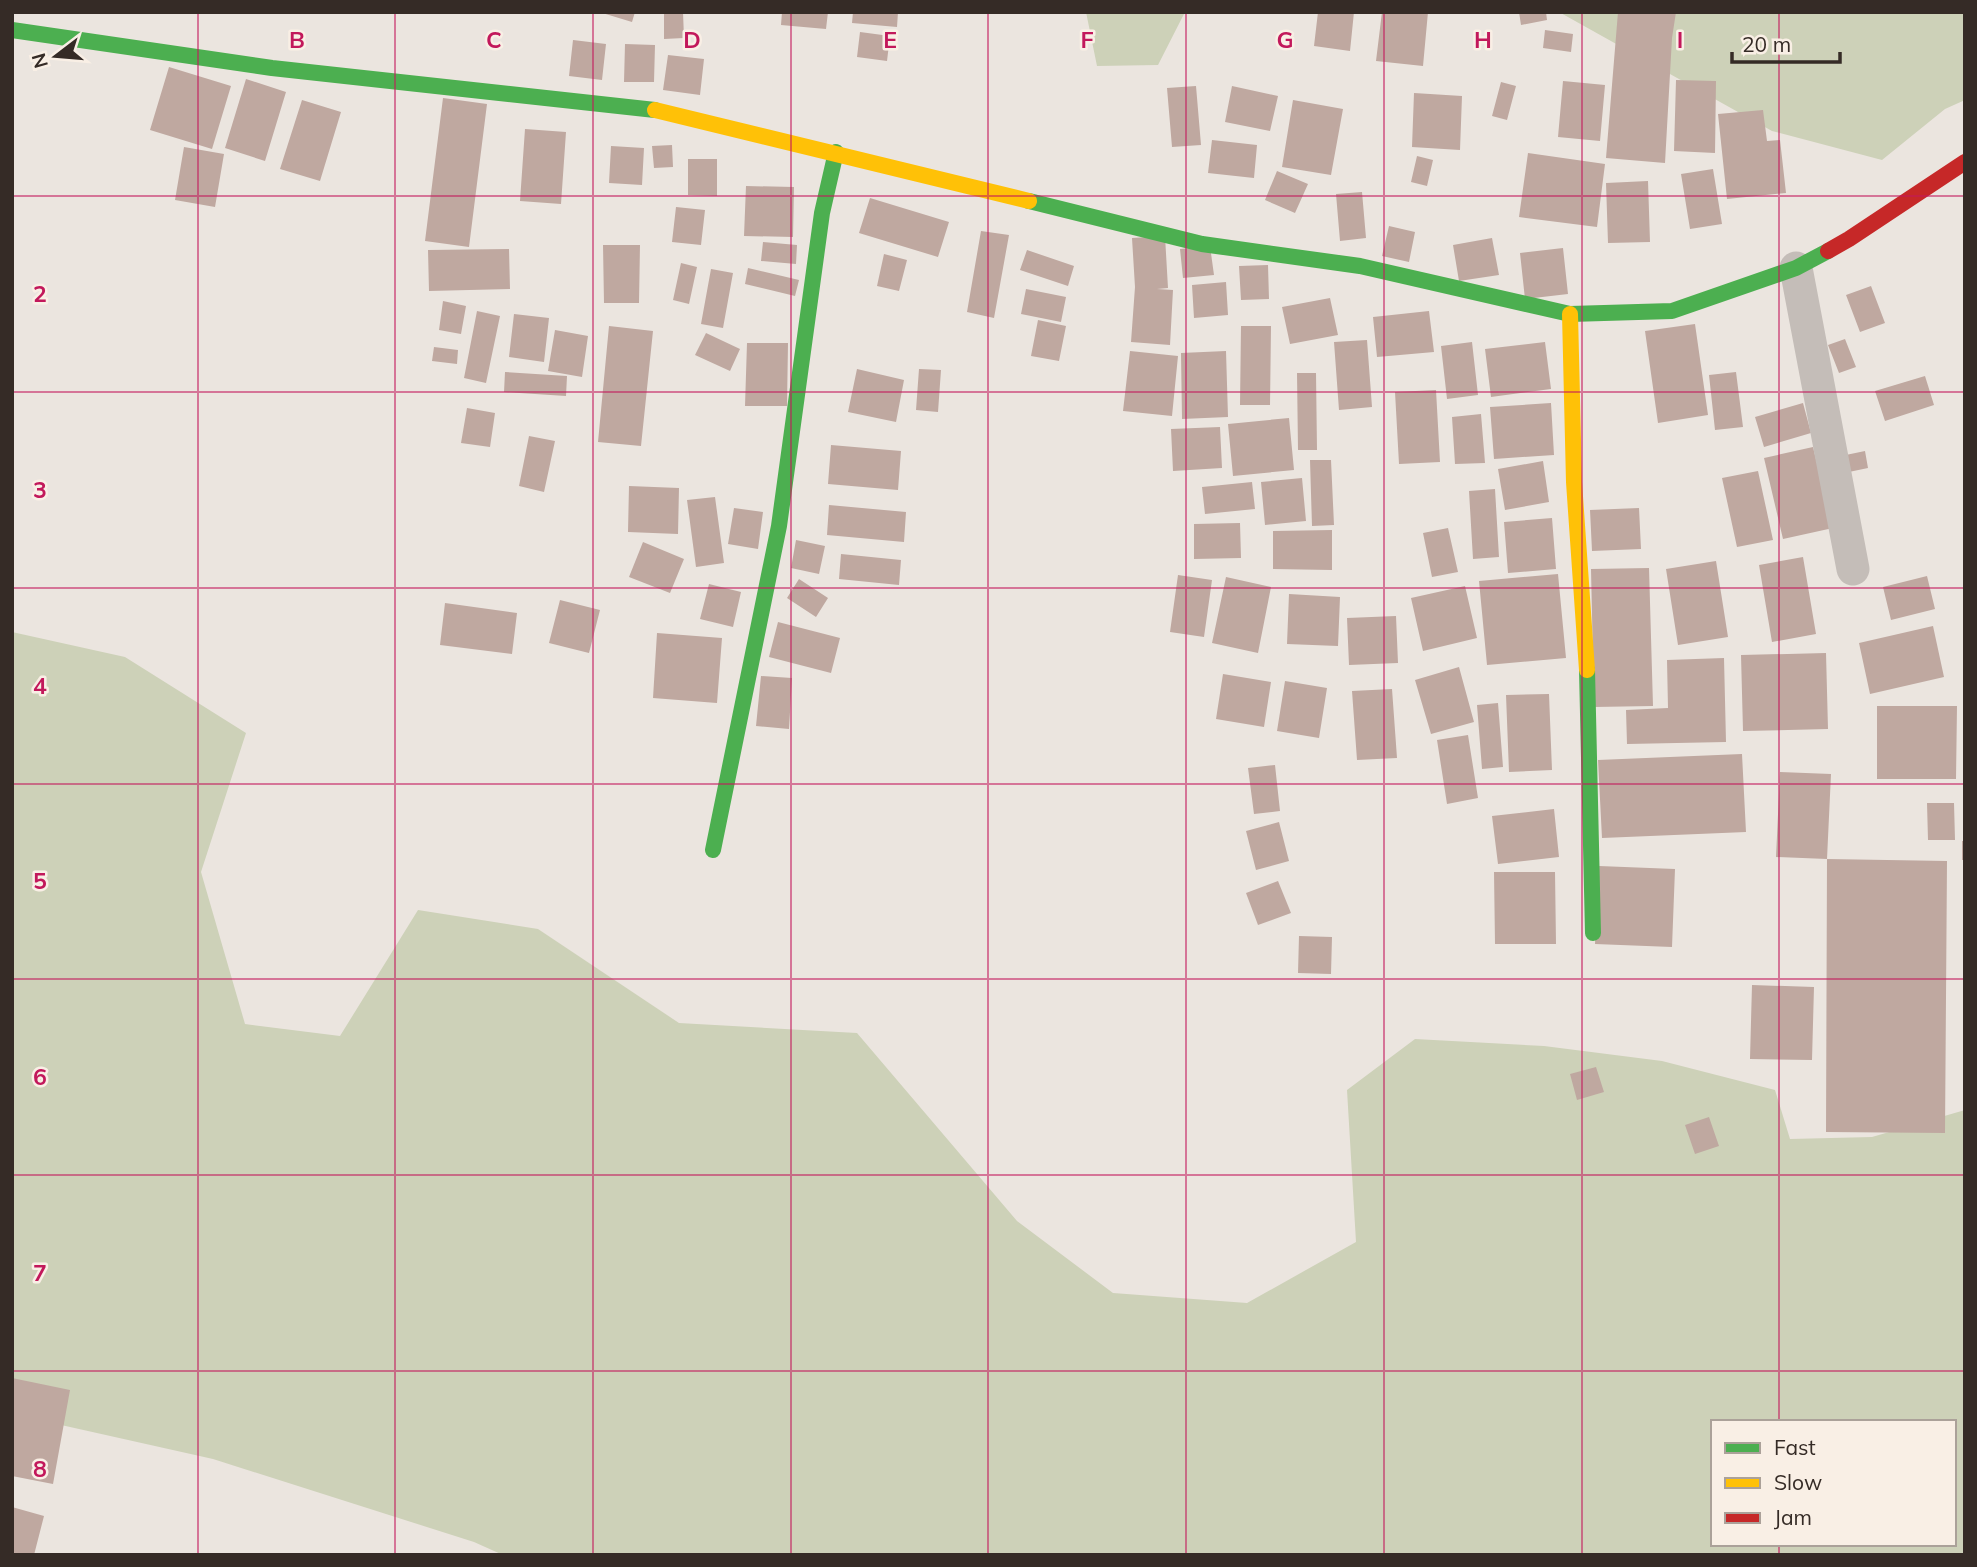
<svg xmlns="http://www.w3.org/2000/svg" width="1977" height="1567" viewBox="0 0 1977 1567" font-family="Mulish,sans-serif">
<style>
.green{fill:#cdd1b8;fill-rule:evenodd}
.building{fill:#bfa8a0}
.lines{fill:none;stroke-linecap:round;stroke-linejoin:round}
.street{stroke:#c4bdb8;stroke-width:33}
.fast{stroke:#4caf50;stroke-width:16}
.slow{stroke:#ffc107;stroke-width:16}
.jam{stroke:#c62828;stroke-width:16}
.grid{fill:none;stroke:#c2185b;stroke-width:2;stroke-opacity:0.55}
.grid-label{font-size:23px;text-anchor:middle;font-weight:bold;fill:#c2185b;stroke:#f9efe5;stroke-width:5;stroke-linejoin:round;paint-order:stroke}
</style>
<rect width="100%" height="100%" fill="#ebe5df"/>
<path class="green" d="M1086 12H1185L1158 65 1097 66Z
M1559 12H1965V100L1945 109 1882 160 1772 131Z
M12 632 125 657 246 733 201 872 245 1024 340 1036 418 910 538 929 679 1023 857 1033 1017 1221 1113 1293 1247 1303 1356 1242 1347 1090 1415 1039 1544 1046 1662 1061 1775 1090 1790 1139 1872 1137 1965 1110V1555H503L474 1542 213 1459 12 1414ZM1713 1422H1954V1544H1713Z"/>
<path class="building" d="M599 12H635L632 22Z
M664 12H683L684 38 664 39Z
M782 12H828L826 29 781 25Z
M853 12H898L897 27 852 23Z
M1318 12H1354L1350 51 1314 46Z
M1382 12H1428L1423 66 1376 61Z
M1519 12H1546L1547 20 1521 25Z
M1618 12H1676L1672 38 1665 163 1606 158Z
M1545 30 1573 34 1571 52 1543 48Z
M860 32 890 36 887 61 857 57Z
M573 40 606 44 602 80 569 76Z
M625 44 655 45 654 82H624Z
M668 55 704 59 700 95 663 90Z
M169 67 231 86 212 149 150 130Z
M246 79 286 92 265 161 225 148Z
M1676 80 1716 81 1715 153 1674 151Z
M1563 81 1605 85 1600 141 1558 137Z
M1501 82 1516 86 1507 120 1492 116Z
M1196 86 1201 145 1172 147 1167 88Z
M1232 86 1278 96 1270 131 1225 122Z
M1414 93 1462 96 1460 150 1412 147Z
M443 98 487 104 469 247 425 241Z
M302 100 341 112 320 181 280 169Z
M1293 100 1343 109 1331 175 1282 167Z
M1763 110 1767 141 1780 140 1786 193 1727 199 1718 114Z
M525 129 566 132 561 204 520 201Z
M1212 140 1257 145 1254 178 1208 173Z
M672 145 673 167 654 168 652 146Z
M611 146 644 148 642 185 609 183Z
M184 147 224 154 215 207 175 200Z
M1528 153 1605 164 1597 227 1519 217Z
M1417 156 1433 160 1427 186 1411 182Z
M688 159H717V196L688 195Z
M1713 169 1722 224 1690 229 1681 174Z
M1277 171 1308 184 1295 213 1265 200Z
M1648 181 1650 242 1608 243 1606 183Z
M746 186 794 187 793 237 744 236Z
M1362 192 1366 238 1340 241 1336 194Z
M870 198 949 222 938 257 859 233Z
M676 207 705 210 701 245 672 242Z
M1389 226 1415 232 1409 262 1382 256Z
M981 231 1009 235 994 318 967 312Z
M1165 236 1168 288 1157 289 1173 290 1170 345 1131 342 1135 287 1132 238Z
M1492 238 1499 275 1459 281 1453 245Z
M763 242 797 245 796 264 761 261Z
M603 245H640L639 303H604Z
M1210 246 1214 275 1183 278 1180 249Z
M1563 248 1568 294 1525 299 1520 253Z
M509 249 510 289 429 291 428 250Z
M1027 250 1074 266 1068 286 1020 270Z
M884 254 907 260 899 291 877 286Z
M681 263 697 267 689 304 673 300Z
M1268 265 1269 299 1241 300 1239 266Z
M748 268 799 280 795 296 745 284Z
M711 269 733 273 723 328 701 324Z
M1226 282 1228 315 1194 318 1192 285Z
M1871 286 1885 323 1860 332 1846 295Z
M1026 289 1066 297 1061 322 1021 314Z
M1330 298 1338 335 1290 344 1282 307Z
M443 301 466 306 461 334 439 330Z
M477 311 500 316 486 383 464 378Z
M1429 311 1434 352 1377 357 1373 317Z
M514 314 549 318 544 362 509 357Z
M1038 320 1066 326 1059 361 1031 356Z
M1695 324 1708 415 1658 423 1645 331Z
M609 326 653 331 641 446 598 442Z
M1241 326H1271L1270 405H1240Z
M555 330 588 336 582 377 548 371Z
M706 333 740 349 730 371 695 355Z
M1845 339 1856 367 1839 373 1828 345Z
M1367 340 1372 407 1339 410 1334 342Z
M1472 342 1478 395 1447 399 1441 346Z
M1545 342 1551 389 1491 397 1485 349Z
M747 343H788L787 406H745Z
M434 347 458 350 457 364 432 361Z
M1130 351 1178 356 1172 416 1123 411Z
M1226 351 1228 417 1182 419 1181 353Z
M857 369 904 380 896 422 848 412Z
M919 369 941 370 938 412 916 410Z
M505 372 567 376 566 396 504 392Z
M1736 372 1743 427 1715 430 1709 375Z
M1297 373H1316L1317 450H1298Z
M1925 376 1934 405 1885 421 1875 391Z
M1436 390 1440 462 1399 464 1395 392Z
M1551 403 1554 455 1494 459 1490 407Z
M1803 403 1811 433 1764 447 1755 417Z
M467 408 495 413 490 447 461 443Z
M1481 414 1485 463 1455 464 1452 417Z
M1289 418 1294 470 1233 476 1228 424Z
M1220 427 1222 468 1173 471 1171 429Z
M529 436 555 441 544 492 519 486Z
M831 445 901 451 898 490 828 484Z
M1813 447 1833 528 1783 539 1764 458Z
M1865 451 1868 468 1844 473 1841 456Z
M1310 460H1331L1334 525 1312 526Z
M1543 461 1549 502 1505 510 1498 469Z
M1758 471 1773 540 1737 547 1722 478Z
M1302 478 1306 521 1265 525 1261 482Z
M1252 482 1255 509 1205 514 1202 487Z
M629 486 679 488 678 534 628 532Z
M1495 489 1499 557 1473 559 1469 491Z
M715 497 724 563 696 567 687 500Z
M829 505 906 512 904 542 827 535Z
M734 508 763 512 758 549 728 544Z
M1639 508 1641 549 1592 551 1590 510Z
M1552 518 1556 569 1508 573 1504 522Z
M1240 523 1241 558 1194 559V524Z
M1448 528 1458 572 1432 577 1423 533Z
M1332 530V570L1273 569V531Z
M796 540 825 546 819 574 791 568Z
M643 542 684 559 670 593 629 577Z
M841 554 901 560 899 585 839 579Z
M1803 557 1816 634 1772 642 1759 565Z
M1716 561 1728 637 1678 645 1666 569Z
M1649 568 1653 706 1594 707 1591 569Z
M1558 574 1566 658 1487 665 1479 581Z
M1178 575 1212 580 1204 637 1170 632Z
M1927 576 1935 609 1891 620 1883 587Z
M1226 577 1271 587 1258 653 1212 643Z
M799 579 828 598 816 617 787 598Z
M709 584 741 592 733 627 700 619Z
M1465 586 1477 638 1423 651 1411 598Z
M1289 594 1340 597 1338 646 1287 644Z
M560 600 600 610 589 653 549 643Z
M445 603 517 613 512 654 440 645Z
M1396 616 1398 663 1349 665 1347 618Z
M778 622 840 638 831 673 769 657Z
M1933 626 1944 677 1870 694 1859 643Z
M657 633 722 638 717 703 653 698Z
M1826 653 1828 729 1743 731 1741 655Z
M1724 658 1726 742 1627 744 1626 710 1668 708 1667 660Z
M1459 667 1474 722 1431 734 1415 680Z
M1223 674 1271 682 1264 727 1216 719Z
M761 676 792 678 789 729 756 726Z
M1285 681 1327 688 1319 738 1277 731Z
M1392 689 1397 758 1357 760 1352 691Z
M1549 694 1552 770 1509 772 1506 695Z
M1498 703 1503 767 1482 769 1477 705Z
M1877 706H1957L1956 779H1877Z
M1468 735 1478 798 1447 804 1437 740Z
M1742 754 1746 832 1602 838 1598 760Z
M1275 765 1280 811 1254 814 1248 768Z
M1780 772 1831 774 1827 859 1776 857Z
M1927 803H1954L1955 840H1928Z
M1554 809 1559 857 1498 864 1492 816Z
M1279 822 1289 861 1256 870 1246 831Z
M1962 841H1965V860H1962Z
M1827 859 1947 861 1945 1133 1826 1132Z
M1599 866 1675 869 1672 947 1595 944Z
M1494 872H1555L1556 944H1495Z
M1278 881 1291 913 1258 925 1246 893Z
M1299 936 1332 937 1331 974 1298 973Z
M1752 985 1814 987 1812 1060 1750 1059Z
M1596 1067 1604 1092 1577 1100 1570 1074Z
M1709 1117 1719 1146 1695 1154 1685 1125Z
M12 1378 70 1390 53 1484 12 1476Z
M12 1507 44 1516 34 1555H12Z"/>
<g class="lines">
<path class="street" d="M1796 268 1853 569"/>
<path class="fast" d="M12 30 272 68 655 110
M1029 201 1202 244 1360 266 1570 314 1672 311 1796 268 1828 251
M1587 670 1593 933
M713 850 779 526 822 213 836 152"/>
<path class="slow" d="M655 110 1029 201
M1570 314 1574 482 1587 670"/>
<path class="jam" d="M1828 251 1849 239 1965 162"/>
</g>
<path class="grid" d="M198 12V1555M395 12V1555M593 12V1555M791 12V1555M988 12V1555M1186 12V1555M1384 12V1555M1582 12V1555M1779 12V1422M12 196H1965M12 392H1965M12 588H1965M12 784H1965M12 979H1965M12 1175H1965M12 1371H1965M1779 1544V1555"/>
<g class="grid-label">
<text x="297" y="48">B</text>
<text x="494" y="48">C</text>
<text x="692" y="48">D</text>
<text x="890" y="48">E</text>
<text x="1087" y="48">F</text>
<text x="1285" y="48">G</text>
<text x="1483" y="48">H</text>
<text x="1680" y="48">I</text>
<text x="40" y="302">2</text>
<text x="40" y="498">3</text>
<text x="40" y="694">4</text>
<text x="40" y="889">5</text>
<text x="40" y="1085">6</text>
<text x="40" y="1281">7</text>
<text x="40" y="1477">8</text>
</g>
<rect width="1977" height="1567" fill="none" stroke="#352b26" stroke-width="28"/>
<rect x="1711" y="1420" width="245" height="126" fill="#f9efe5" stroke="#aba199" stroke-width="2"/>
<rect x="1725" y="1443" width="35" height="10" fill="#4caf50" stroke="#aba199" stroke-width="2"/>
<text x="1774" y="1455" font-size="21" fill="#352b26">Fast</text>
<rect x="1725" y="1478" width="35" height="10" fill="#ffc107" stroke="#aba199" stroke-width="2"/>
<text x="1774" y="1490" font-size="21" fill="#352b26">Slow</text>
<rect x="1725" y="1513" width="35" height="10" fill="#c62828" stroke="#aba199" stroke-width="2"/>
<text x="1774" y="1525" font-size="21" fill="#352b26">Jam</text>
<g transform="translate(56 56) rotate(254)" stroke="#f9efe5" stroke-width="5" paint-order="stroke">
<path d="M0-5L12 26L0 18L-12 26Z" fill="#352b26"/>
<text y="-10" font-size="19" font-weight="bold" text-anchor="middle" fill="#352b26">N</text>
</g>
<path d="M1732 52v10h108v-10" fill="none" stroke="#352b26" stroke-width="3.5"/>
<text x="1742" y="52" font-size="21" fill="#352b26" stroke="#f9efe5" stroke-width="5" paint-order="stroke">20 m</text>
</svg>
